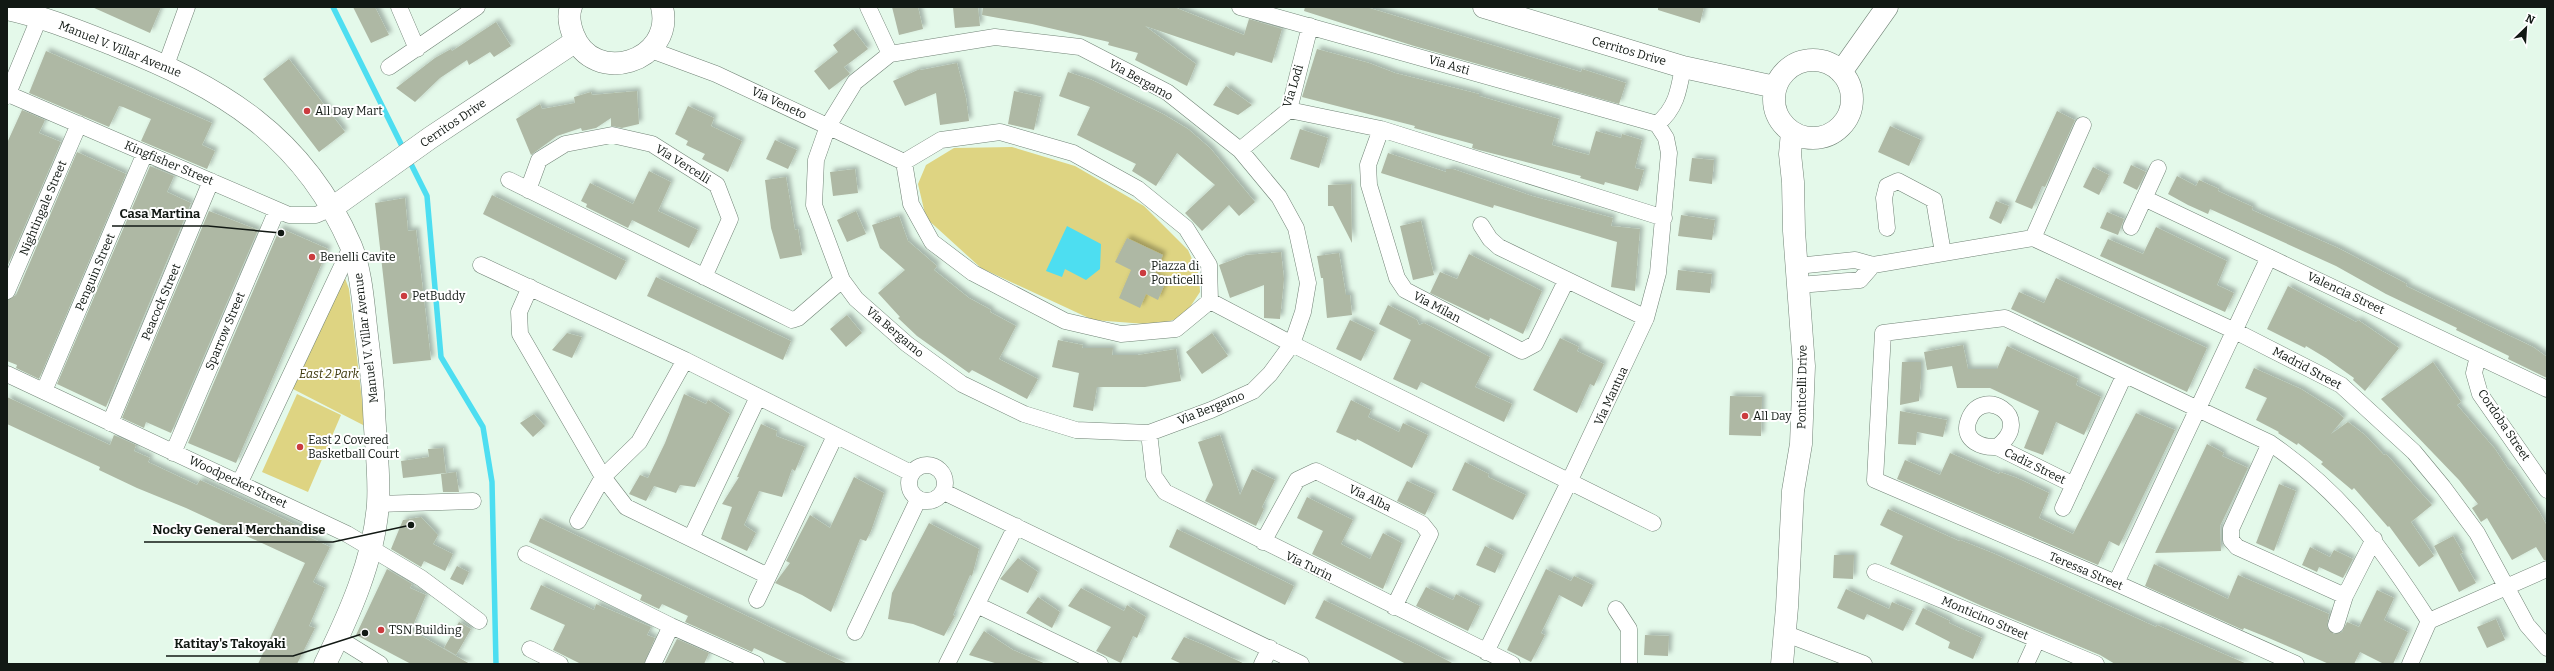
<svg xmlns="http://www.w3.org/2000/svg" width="2554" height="671" viewBox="0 0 2554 671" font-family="Bitter,serif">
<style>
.green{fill:#ded482}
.water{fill:#4ddef1}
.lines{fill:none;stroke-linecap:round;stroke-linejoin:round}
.stream{stroke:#4ddef1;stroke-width:5.5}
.building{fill:#aeb8a4;filter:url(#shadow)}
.street-casing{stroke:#718376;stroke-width:17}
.secondary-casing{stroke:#718376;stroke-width:23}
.street{stroke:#fff;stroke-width:16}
.secondary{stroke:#fff;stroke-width:22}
.poi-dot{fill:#cb3c3f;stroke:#fff;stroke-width:1.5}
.labels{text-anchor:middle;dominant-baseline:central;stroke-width:4;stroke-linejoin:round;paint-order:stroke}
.street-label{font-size:12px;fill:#121914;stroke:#fff}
.poi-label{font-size:12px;fill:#121914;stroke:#fff;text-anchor:start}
.park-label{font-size:12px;font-style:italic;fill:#3b360a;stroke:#fff}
.leader{fill:none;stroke:#121914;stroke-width:1.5}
.callout-dot{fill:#121914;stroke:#fff;stroke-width:1.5}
.callout-label{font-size:13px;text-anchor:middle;font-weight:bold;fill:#121914;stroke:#fff;stroke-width:4;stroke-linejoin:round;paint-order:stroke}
</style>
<defs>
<filter id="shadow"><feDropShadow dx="3.5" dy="-3.5" stdDeviation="2" flood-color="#0004"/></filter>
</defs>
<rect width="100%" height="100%" fill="#e4f9ea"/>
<path class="green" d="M1012 147 1075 166 1144 206 1188 250 1199 275 1200 292 1184 316 1159 325 1093 320 981 268 926 218 918 184 926 165 954 148Z
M343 273 349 289 365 426 291 388Z
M297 394 341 415 308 492 262 472Z"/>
<path class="water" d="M1067 226 1101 244 1100 269 1086 280 1065 269 1062 277 1046 271Z"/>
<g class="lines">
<path class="stream" d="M333 7 404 150
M409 160 427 196 441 357 483 427 492 482 496 664"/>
</g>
<path class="building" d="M92 7H161L150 33Z
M353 7H375L389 35 371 43Z
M892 7H918L923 29 899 35Z
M953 7H978L980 26 955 28Z
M983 7H1174L1244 35 1249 19 1282 29 1272 63 1236 52 1234 56 1145 26 1196 64 1187 86 1135 60 1138 53 1108 45 1109 42 1032 24 982 15Z
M1305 7H1366L1581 72 1582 69 1626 83 1619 104 1414 46 1304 11Z
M1658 7H1704L1700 23 1658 10Z
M496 22 511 46 494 57 490 52 469 65 467 60 440 78 415 102 396 88 435 58 451 49 452 51Z
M853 29 868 49 844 67 850 74 829 90 814 71 838 52 833 45Z
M1317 49 1369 63 1395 73 1479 94V96L1559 119 1552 145 1589 155 1596 131 1621 138 1622 134 1642 140 1635 168 1644 170 1638 191 1605 182 1604 185 1580 178 1581 176 1475 149 1472 148 1473 144 1414 128 1415 126 1302 97Z
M46 51 212 123 202 145 215 151 207 169 141 141 151 119 123 107 119 106 109 127 29 93Z
M289 59 345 132 319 152 263 79Z
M957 63 966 98 969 121 940 125 936 93 905 106 893 81 920 69 921 70Z
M1068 72 1092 80 1163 114 1188 129 1210 148 1255 202 1239 216 1229 205 1202 231 1185 213 1215 185 1177 153 1156 186 1132 171 1136 164 1077 135 1090 107 1059 96Z
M1226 86 1252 105 1238 115 1213 105Z
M637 91 639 124 622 128 611 126V118L596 128 582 131 581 128 557 136 531 155 516 119 540 104 542 109 575 103 574 97 591 92 592 95Z
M1014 91 1041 97 1034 130 1008 124Z
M688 106 714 118 711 126 742 141 728 172 702 159 705 154 686 145 688 141 675 134Z
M22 110 45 120 39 133 61 142 7 267V143Z
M2057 111 2075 120 2045 187 2042 186 2032 209 2015 202Z
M1890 126 1921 140 1909 166 1878 152Z
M1300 129 1328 138 1319 168 1290 159Z
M775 140 797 150 788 169 766 159Z
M77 152 126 174 39 379 16 368 17 365 7 361V300L16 295Z
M1388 153 1446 172V169H1453L1532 196 1613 218 1611 226 1640 229 1635 291 1611 287 1617 242 1494 205 1493 208 1381 173Z
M1692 158 1714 160 1712 184 1689 181Z
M2131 165 2146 172 2137 190 2123 183Z
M150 166 174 176 167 192 191 203 106 407 57 384Z
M2093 167 2109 175 2099 195 2083 187Z
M855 169 858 193 833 196 830 172Z
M649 171 671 182 658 211 698 230 689 248 632 220 628 228 586 207 587 204 581 201 590 183 633 204Z
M2177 176 2196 186 2199 180 2219 189 2218 191 2253 207 2252 210 2338 248 2407 284 2406 286 2533 347 2547 357V378L2508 359 2509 356 2456 330 2457 328 2386 294 2336 266 2210 209 2208 214 2188 205 2168 194Z
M786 177 795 230 798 229 802 255 780 259 771 228 765 180Z
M1351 184 1352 243 1333 206H1328V185Z
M492 195 626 261 616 280 483 214Z
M405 198 408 231 416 230 431 360 393 364 375 203Z
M1996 201 2009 206 2001 224 1989 218Z
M209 211 258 230 171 433 146 422 144 428 122 418Z
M856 211 866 234 847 242 837 220Z
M2107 212 2124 219 2118 235 2100 228Z
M1681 215 1715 220 1712 240 1678 236Z
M899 216 908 241 937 266 934 270 969 298 991 310 990 312 1016 326 999 359 1038 379 1027 399 972 370 969 373 917 336 898 318 900 317 878 293 905 270 880 248 872 225Z
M1421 221 1434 275 1413 280 1400 226Z
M2156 227 2227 261 2217 285 2234 293 2225 312 2100 256 2108 239 2143 254Z
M280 228 328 249 236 463 188 443Z
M1127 238 1163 255 1154 276 1166 281 1158 300 1146 294 1140 308 1119 298 1131 270 1115 262Z
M1281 252 1284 279 1280 319 1264 318V285L1230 298 1219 265 1246 255Z
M1339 253 1346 295H1350L1352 315 1327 318 1323 278H1321L1317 256Z
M1469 254 1542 291 1523 334 1490 318 1489 321 1430 293 1440 272 1457 279Z
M1678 270 1712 274 1710 293 1676 290Z
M656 277 791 341 783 360 647 296Z
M2056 278 2207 348 2187 392 2011 309 2019 292 2044 303Z
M2288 286 2356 322 2358 320 2399 348 2365 391 2353 380 2354 378 2326 358 2306 346 2305 348 2267 329Z
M1388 305 1417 320 1419 325 1424 323 1490 357 1475 387 1512 404 1504 422 1421 382 1417 390 1393 379 1411 340 1379 324Z
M847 315 862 333 846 347 830 329Z
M1350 320 1375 332 1361 361 1336 349Z
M567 333 582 337 572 358 552 350Z
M1212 333 1228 356 1202 374 1186 352Z
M1560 338 1579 347 1577 351 1604 364 1594 386 1590 384 1577 413 1533 390Z
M1058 340 1083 345 1082 348H1113L1112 355H1138L1176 349 1181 381 1145 387H1097L1093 411 1073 407 1079 373 1052 367Z
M1963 345 1968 369H1997L2007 346 2078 379 2076 385 2101 397 2084 435 2056 422 2043 455 2024 448 2039 411 1990 388H1957L1952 366 1927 370 1924 352Z
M1902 362H1921V378L1919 401 1900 405Z
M2433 362 2461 402 2457 405 2495 449 2509 470 2510 469 2540 513 2547 526V560H2544L2536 547 2512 560 2487 518 2481 522 2472 508 2478 504 2459 480 2381 399Z
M2254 368 2301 389 2336 411 2344 418 2331 434 2348 422 2365 435 2384 455 2386 454 2432 505 2411 522 2434 556 2419 567 2389 526 2388 527 2354 488 2352 490 2321 464 2323 462 2298 443 2297 445 2278 433 2279 432 2256 420 2267 398 2245 388Z
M684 394 706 404 708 400 730 414 695 487 680 485 676 493 654 486 646 501 629 494 640 475 648 478 665 443Z
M1730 396 1762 397 1761 436 1729 435Z
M7 397 110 445 114 435 136 445 134 451 150 458 148 462 197 485 200 480 307 530 305 535 330 547 313 582 325 588 309 626 315 628 297 664H258L305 563 186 508 137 488 99 470 100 467 7 424Z
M1351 400 1371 410 1368 417 1399 432 1403 423 1428 435 1412 468 1357 439 1356 441 1336 432Z
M1900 411 1947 420 1943 437 1917 432 1916 445 1898 444Z
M2136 413 2175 430 2119 546 2109 541 2098 565 1897 479 1905 460 1940 475 1950 453 1999 474 2000 472 2017 478 2049 493 2039 518 2073 534Z
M534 414 545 426 533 437 520 423Z
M761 424 777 431 776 436 805 447 795 471 792 469 782 497 759 491 744 525 756 533 747 551 721 539 732 507 722 504 739 477H737Z
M1220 435 1240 495 1252 469 1275 480 1262 507 1264 509 1256 526 1205 501 1213 485 1198 442Z
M2207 444 2224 453 2222 456 2248 468 2220 526 2221 551 2155 553Z
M443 448 446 473 403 478 401 461 429 457 428 449Z
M1465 462 1489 474 1488 477 1526 495 1513 520 1452 490Z
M456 472 459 492H443L441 474Z
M854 477 884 493 871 531 866 541 860 539 831 612 802 595 775 583 790 563 786 561 810 515 830 528Z
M1407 481 1435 494 1425 515 1397 501Z
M2279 484 2296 491 2274 551 2256 543Z
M1307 497 1353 520 1341 544 1370 559 1383 533 1402 543 1383 589 1312 554 1323 531 1297 518Z
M1888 509 1959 541 1960 540 1995 554 2156 627 2157 625 2247 664H2115L2100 655 1982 606 1890 564 1903 536 1880 525Z
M421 517 438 535 433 544 453 554 445 571 424 561 421 567 391 549 403 520Z
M540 518 747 616 848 664H789L754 648 752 652 685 622 688 616 662 604 659 609 640 600 642 595 529 542Z
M929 523 979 549 972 576 970 575 953 615 955 616 944 636 913 624 888 619 892 593Z
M1177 529 1294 586 1285 605 1169 547Z
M2453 536 2463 553 2460 554 2476 583 2459 592 2434 546Z
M1485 546 1503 555 1495 573 1476 565Z
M2310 547 2330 557 2334 550 2353 559 2343 578 2319 567 2317 572 2302 565Z
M1834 555H1854L1853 579 1833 578Z
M1018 558 1038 572 1028 593 1000 579Z
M2154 564 2228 599 2238 575 2329 614 2327 627 2334 634 2342 632 2347 622 2359 627 2377 590 2394 598 2384 620 2408 632 2393 664H2384L2360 652 2354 664H2329L2264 636 2244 628 2243 630 2145 586Z
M457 566 469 572 463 585 450 579Z
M387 569 412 584 410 588 426 595 411 630 470 664H411L356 635Z
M1546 569 1571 581 1574 576 1593 585 1582 607 1559 595 1541 633 1545 635 1531 662 1507 650Z
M541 585 594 610 596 604 651 627 647 635 655 638 644 664H581L553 650 565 625 530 609Z
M1426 587 1453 600 1456 594 1480 606 1468 631 1416 606Z
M1081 588 1124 611 1127 605 1146 617 1137 638 1133 636 1121 663 1096 651 1111 627 1068 606Z
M1846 589 1889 609 1892 602 1913 611 1903 631 1867 614 1864 620 1837 608Z
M1038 597 1060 612 1052 628 1026 613Z
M1324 600 1418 645 1454 664H1406L1389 655 1315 618Z
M1923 608 1950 621 1949 623 1982 638 1973 659 1948 648 1950 642 1915 624Z
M2496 619 2505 640 2487 648 2477 627Z
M459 622 471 629 456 655 444 648Z
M984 631 1013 650 1046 664H998L969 655Z
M1645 635 1669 636 1668 656 1644 655Z
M1184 637 1204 645 1245 664H1182L1171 659Z
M677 639 709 653 704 664H664Z"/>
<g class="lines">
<g class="street-casing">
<path id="street" d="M399 7 417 49
M868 7 890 54
M1240 7 1657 124
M995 37 1080 47 1167 92 1240 150 1279 197 1296 228 1308 283 1303 312 1292 344 1270 374 1253 391 1211 410 1149 433 1076 430 1024 414 962 384 907 344 856 299 842 280 814 205 816 160 828 126 855 82 890 54Z
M651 50 716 74 904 162
M166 65 187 7
M389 67 477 7
M8 94 289 215H316L332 208
M7 96 40 16
M1289 110 1381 129 1664 218
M1657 124C1676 109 1679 90 1683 67
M1381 129 1368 165 1369 185 1397 278 1405 290 1522 351 1535 344 1566 281
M1000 132 1073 153 1138 189 1186 228 1209 265 1210 301 1176 329 1121 334 1065 321 973 273 932 242 911 204 904 162 941 140Z
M1240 150 1289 110 1310 26
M509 180 792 320 798 318 842 280
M528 190 539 160 565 144 612 135 652 144 717 185 730 219 704 277
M2144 198 2547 389
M1481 225 1490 239 1499 247 1646 318
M2131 227 2158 168
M1887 228 1884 198 1887 186 1898 181 1934 200 1943 253
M2033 238 2235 331 2341 385 2414 452 2443 487 2477 533 2527 625 2547 648
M2033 238 2083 125
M481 265 685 360 911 473
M1797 266 1855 260 1873 265 2033 238
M1799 285 1860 280 1873 265
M530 287 519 312 520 334 603 477 626 507 768 576
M7 291 79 124
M1210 301 1292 344 1653 523
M2478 356 2474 373 2480 394 2547 490
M7 374 347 534 421 578 479 621
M44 391 145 153
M110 423 211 181
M1149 433 1154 476 1165 492 1512 664
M2270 443 2231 529V540L2237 547 2345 596
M1997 447C2037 417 1980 383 1968 422 1962 441 1983 448 1997 447L2074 485
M173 453 277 210
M909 483a18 18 0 1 1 36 0a18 18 0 1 1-36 0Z
M240 482 351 247
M944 492 1301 664
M378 504 473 501
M2063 508 2124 376
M578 521 603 477 639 442 685 360
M691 538 758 397
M1263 542 1297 480 1316 471 1422 524 1430 534 1394 607
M526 554 671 626 756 664
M1875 572 2096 664
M2116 583 2269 257
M757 600 835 436
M977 605 1100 664
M1616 609 1629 629V664
M2336 625 2345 596 2374 539
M855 632 918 500
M1784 633 1864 664
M338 638 380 664
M530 649 560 664
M1486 652 1569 482 1646 318 1658 273 1669 153 1666 138 1657 124
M653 664 671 626
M947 664 1016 526
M1262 664 1270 648
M2026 664 2037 640
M2296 664 2116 583 1875 480 1883 333 2005 318 2270 443C2344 494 2381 547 2429 621
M2410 664 2429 621 2547 569"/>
</g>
<g class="secondary-casing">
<path id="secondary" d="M571 7C568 15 570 26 573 34 593 87 675 62 662 7
M1484 7 1683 67 1775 87
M7 9C44 17 78 31 114 45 221 87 303 135 351 246 361 271 363 300 366 327 369 354 373 381 374 409 375 440 380 473 378 504 374 560 349 615 325 664
M1774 99a39 39 0 1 1 78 0a39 39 0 1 1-78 0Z
M1841 72 1887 7
M332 208 430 138 576 41
M1782 664 1787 607 1793 491 1801 444 1804 366 1794 231 1793 182 1790 154 1792 132"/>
</g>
<use href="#street" class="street"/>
<use href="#secondary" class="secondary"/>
</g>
<g class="poi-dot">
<circle cx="307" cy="111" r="4"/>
<circle cx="312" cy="257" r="4"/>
<circle cx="1143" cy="273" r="4"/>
<circle cx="404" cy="296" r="4"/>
<circle cx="1745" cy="416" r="4"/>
<circle cx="300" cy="447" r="4"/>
<circle cx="381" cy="630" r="4"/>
</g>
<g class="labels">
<g class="street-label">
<text transform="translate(120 49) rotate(22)">Manuel V. Villar Avenue</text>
<text transform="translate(1629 51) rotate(16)">Cerritos Drive</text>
<text transform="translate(1449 65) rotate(16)">Via Asti</text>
<text transform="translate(1141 80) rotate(29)">Via Bergamo</text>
<text transform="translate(1293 86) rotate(-73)">Via Lodi</text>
<text transform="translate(779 103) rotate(25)">Via Veneto</text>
<text transform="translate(453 123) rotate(-34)">Cerritos Drive</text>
<text transform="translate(169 163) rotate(23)">Kingfisher Street</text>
<text transform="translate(683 164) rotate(32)">Via Vercelli</text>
<text transform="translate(43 208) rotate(-67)">Nightingale Street</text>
<text transform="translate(95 272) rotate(-67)">Penguin Street</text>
<text transform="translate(2346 293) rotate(25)">Valencia Street</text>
<text transform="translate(161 302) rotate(-67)">Peacock Street</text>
<text transform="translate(1437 307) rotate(28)">Via Milan</text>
<text transform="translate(225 331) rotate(-67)">Sparrow Street</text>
<text transform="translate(895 332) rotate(40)">Via Bergamo</text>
<text transform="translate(366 338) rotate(-97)">Manuel V. Villar Avenue</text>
<text transform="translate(2307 368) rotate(28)">Madrid Street</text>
<text transform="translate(1802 387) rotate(-89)">Ponticelli Drive</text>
<text transform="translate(1611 396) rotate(-65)">Via Mantua</text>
<text transform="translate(1211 408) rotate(-22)">Via Bergamo</text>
<text transform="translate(2504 425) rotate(56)">Cordoba Street</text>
<text transform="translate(2035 466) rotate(26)">Cadiz Street</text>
<text transform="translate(238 482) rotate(25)">Woodpecker Street</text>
<text transform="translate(1370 498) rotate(26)">Via Alba</text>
<text transform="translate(1309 566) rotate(26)">Via Turin</text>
<text transform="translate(2086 571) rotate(23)">Teressa Street</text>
<text transform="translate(1985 618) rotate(23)">Monticino Street</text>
</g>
<g class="poi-label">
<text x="315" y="111">All Day Mart</text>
<text x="320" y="257">Benelli Cavite</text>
<text x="1151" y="266">Piazza di<tspan x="1151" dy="14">Ponticelli</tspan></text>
<text x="412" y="296">PetBuddy</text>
<text x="1753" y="416">All Day</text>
<text x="308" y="440">East 2 Covered<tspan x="308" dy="14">Basketball Court</tspan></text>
<text x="389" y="630">TSN Building</text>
</g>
<g class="park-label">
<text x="329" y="374">East 2 Park</text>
</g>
</g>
<path class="leader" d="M281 233L208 226H112M411 525L333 542H144M365 633L293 656H166"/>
<g class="callout-dot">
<circle cx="281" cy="233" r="4"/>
<circle cx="411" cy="525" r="4"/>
<circle cx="365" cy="633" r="4"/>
</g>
<g class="callout-label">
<text x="160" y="218">Casa Martina</text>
<text x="239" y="534">Nocky General Merchandise</text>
<text x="230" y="648">Katitay's Takoyaki</text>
</g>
<rect width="2554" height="671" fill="none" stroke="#121914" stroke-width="16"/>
<g transform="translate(2526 28) rotate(25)" stroke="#ffffff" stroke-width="3" paint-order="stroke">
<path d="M0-3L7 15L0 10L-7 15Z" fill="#121914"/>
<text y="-6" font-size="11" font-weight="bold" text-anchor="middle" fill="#121914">N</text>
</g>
</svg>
